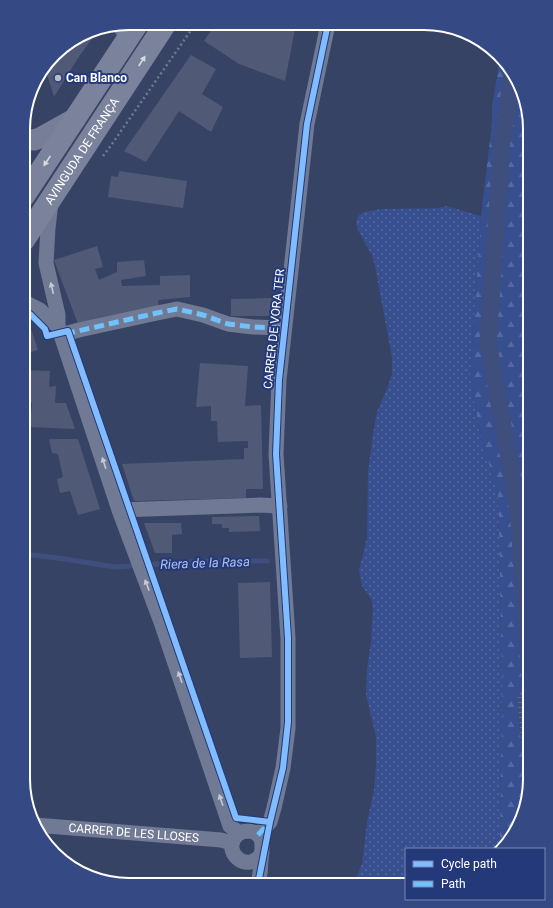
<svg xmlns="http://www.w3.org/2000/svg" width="553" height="908" viewBox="0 0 553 908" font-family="Roboto,sans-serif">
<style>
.forest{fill:url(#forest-firs)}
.garden{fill:url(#garden-dots)}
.water{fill:url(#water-rules)}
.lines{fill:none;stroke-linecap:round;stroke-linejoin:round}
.stream{stroke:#3f4f7d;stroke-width:5}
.canal{stroke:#3f4f7d;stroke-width:17}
.building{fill:#505a76}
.path{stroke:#717a94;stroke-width:2.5;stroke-dasharray:2 3;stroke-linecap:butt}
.street{stroke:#717a94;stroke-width:15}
.secondary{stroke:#777f98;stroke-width:21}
.primary{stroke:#7a839b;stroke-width:22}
.quiet{stroke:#70c2fc;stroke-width:5;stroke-dasharray:10 5;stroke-linecap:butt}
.cycleway-casing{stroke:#233979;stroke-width:8}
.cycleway{stroke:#80bcff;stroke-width:6}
.oneway{fill:#d7dae1}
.oneway2{fill:#c6cad4}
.poi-dot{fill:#b9bdc9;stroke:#233979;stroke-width:1.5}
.labels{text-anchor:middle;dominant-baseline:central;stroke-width:4;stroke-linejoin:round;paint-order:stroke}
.poi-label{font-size:12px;font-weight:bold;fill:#fff;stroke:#233979;text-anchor:start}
.street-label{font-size:12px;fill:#fff;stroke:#233979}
.water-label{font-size:13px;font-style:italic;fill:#b0c0ec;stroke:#233979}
.rim{fill:none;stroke:#fff;stroke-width:2}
</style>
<defs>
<pattern id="forest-firs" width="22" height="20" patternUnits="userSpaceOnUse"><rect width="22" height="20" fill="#374e8f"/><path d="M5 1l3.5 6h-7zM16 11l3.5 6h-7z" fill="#5569a0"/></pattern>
<pattern id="garden-dots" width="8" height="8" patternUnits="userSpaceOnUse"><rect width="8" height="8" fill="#374e8f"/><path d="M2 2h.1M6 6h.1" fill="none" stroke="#5569a0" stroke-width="1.8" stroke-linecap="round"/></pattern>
<pattern id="water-rules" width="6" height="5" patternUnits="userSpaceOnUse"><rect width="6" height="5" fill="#3f4f7d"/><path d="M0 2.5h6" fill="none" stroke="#5c6990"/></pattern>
</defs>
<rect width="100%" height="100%" fill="#374365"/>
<path class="forest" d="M500 60 522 88 530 129V263L529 286 530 294V695L517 696 526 797 508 844 501 849H500V837L502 687 498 492 481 440 470 376 481 216 492 123V106Z"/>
<path class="garden" d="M446 206 481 216 470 376 481 440 498 492 502 687 500 837V849H406V885H353L362 864 367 822 374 790 376 764V737L366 695 367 668 371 642 373 607 371 599 362 586 359 570 365 546 367 537 368 472 374 428 377 412 387 389 392 374V357L378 283 375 265 372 256 359 232 356 224 358 216 364 212 381 209 439 208Z"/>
<path class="water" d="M517 695H530V787L526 797Z"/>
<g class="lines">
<path class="stream" d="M23 554 58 558 115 567 201 561H267"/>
<path class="canal" d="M512 75 502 142 488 342 518 509 530 676"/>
</g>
<path class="building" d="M215 24H296L285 81 239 64 204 41Z
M99 29 78 58 54 97 45 68 59 49 81 35Z
M191 55 216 69 202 94 223 107 211 132 179 111 146 162 124 151Z
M119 171 187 181 183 208 108 197 111 176 118 177Z
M97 246 103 267 95 269 99 280 117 272V262L144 260 146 276 121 280 122 286 160 285V276L190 275V297L158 300 159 309 78 324 54 260Z
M273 298 272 316H231V299Z
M31 329 38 350 24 354V331Z
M200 363 248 366 245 406 261 405 263 489H246V498L134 501 122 464 244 459V448H248V441L218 442 217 421H211V406L196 407Z
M24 370 50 371 49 387 56 386 55 403H66L75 429 30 427 32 403H23Z
M49 439H78L100 509 78 515 70 491 60 493 57 479 63 477 58 454 52 453Z
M259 516 260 531 229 532V528H222V524H212V517Z
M144 523H181L182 534 172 535V553H155Z
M270 582 272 657 240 658 238 583Z"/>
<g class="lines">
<path class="path" d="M103 156 112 144 196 23"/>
<g class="street">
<path d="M119 25 128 39"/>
<path d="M51 203 48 228 46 263 58 315V326L119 510 161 622 230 826 239 833"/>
<path d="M24 302 40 310 50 320 58 326"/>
<path d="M61 335 79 330 157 313 177 309 203 315 228 324 253 327 284 328"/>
<path d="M119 510 260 505 280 506"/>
<path id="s1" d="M35 825 221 840 232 843"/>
<path d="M258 835 270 822 274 808 283 768 288 728V638L276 454 279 380 307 124 328 24"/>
<path d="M258 884C260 876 261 868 261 860 262 848 266 832 248 831 243 831 240 832 237 835 220 851 248 876 262 853"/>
</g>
<path class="secondary" d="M24 139 34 140 40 138 76 118"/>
<g class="primary">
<path d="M24 196 138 23"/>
<path id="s2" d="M24 240 166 23"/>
</g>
<path class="quiet" d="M65 334 157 313 177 309 203 315 228 324 253 327 284 328
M258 835 268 824"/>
<g class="cycleway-casing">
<path id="cycleway" d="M24 312 30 314 45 329 47 336 68 331 236 818 270 822
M258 884 270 822 283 768 288 722V638L276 454 279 380 307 124 328 24"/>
</g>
<use href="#cycleway" class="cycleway"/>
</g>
<defs><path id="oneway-solid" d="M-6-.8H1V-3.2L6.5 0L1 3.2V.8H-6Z"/></defs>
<g class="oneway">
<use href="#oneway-solid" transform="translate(142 61) rotate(-57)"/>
<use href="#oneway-solid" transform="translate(47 161) rotate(124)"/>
</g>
<g class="oneway2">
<use href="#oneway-solid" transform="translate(52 288) rotate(-103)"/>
<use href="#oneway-solid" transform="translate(104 463) rotate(-108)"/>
<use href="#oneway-solid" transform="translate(147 585) rotate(-111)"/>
<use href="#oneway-solid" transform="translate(180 677) rotate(-109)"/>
<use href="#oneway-solid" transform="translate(221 800) rotate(-109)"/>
</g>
<circle class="poi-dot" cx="58" cy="78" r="4"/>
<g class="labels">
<g class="poi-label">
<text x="66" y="78">Can Blanco</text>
</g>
<g class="street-label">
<text stroke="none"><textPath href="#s2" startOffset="106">AVINGUDA DE FRANÇA</textPath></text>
<text transform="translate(274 329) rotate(-84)">CARRER DE VORA TER</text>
<text stroke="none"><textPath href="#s1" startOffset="99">CARRER DE LES LLOSES</textPath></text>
</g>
<g class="water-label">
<text transform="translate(205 563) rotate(-2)">Riera de la Rasa</text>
</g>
</g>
<path d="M0 0H553V908H0ZM129 30H424A99 99 0 0 1 523 129V779A99 99 0 0 1 424 878H129A99 99 0 0 1 30 779V129A99 99 0 0 1 129 30Z" fill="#354984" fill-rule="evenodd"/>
<path class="rim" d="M129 30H424A99 99 0 0 1 523 129V779A99 99 0 0 1 424 878H129A99 99 0 0 1 30 779V129A99 99 0 0 1 129 30Z"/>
<rect x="405" y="848" width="140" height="52" fill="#233979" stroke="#7b88af"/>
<rect x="413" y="861" width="20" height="6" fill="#80bcff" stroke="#7b88af"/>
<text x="441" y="868" font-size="12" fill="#ffffff">Cycle path</text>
<rect x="413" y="881" width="20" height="6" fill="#70c2fc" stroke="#7b88af"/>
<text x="441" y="888" font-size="12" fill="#ffffff">Path</text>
</svg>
